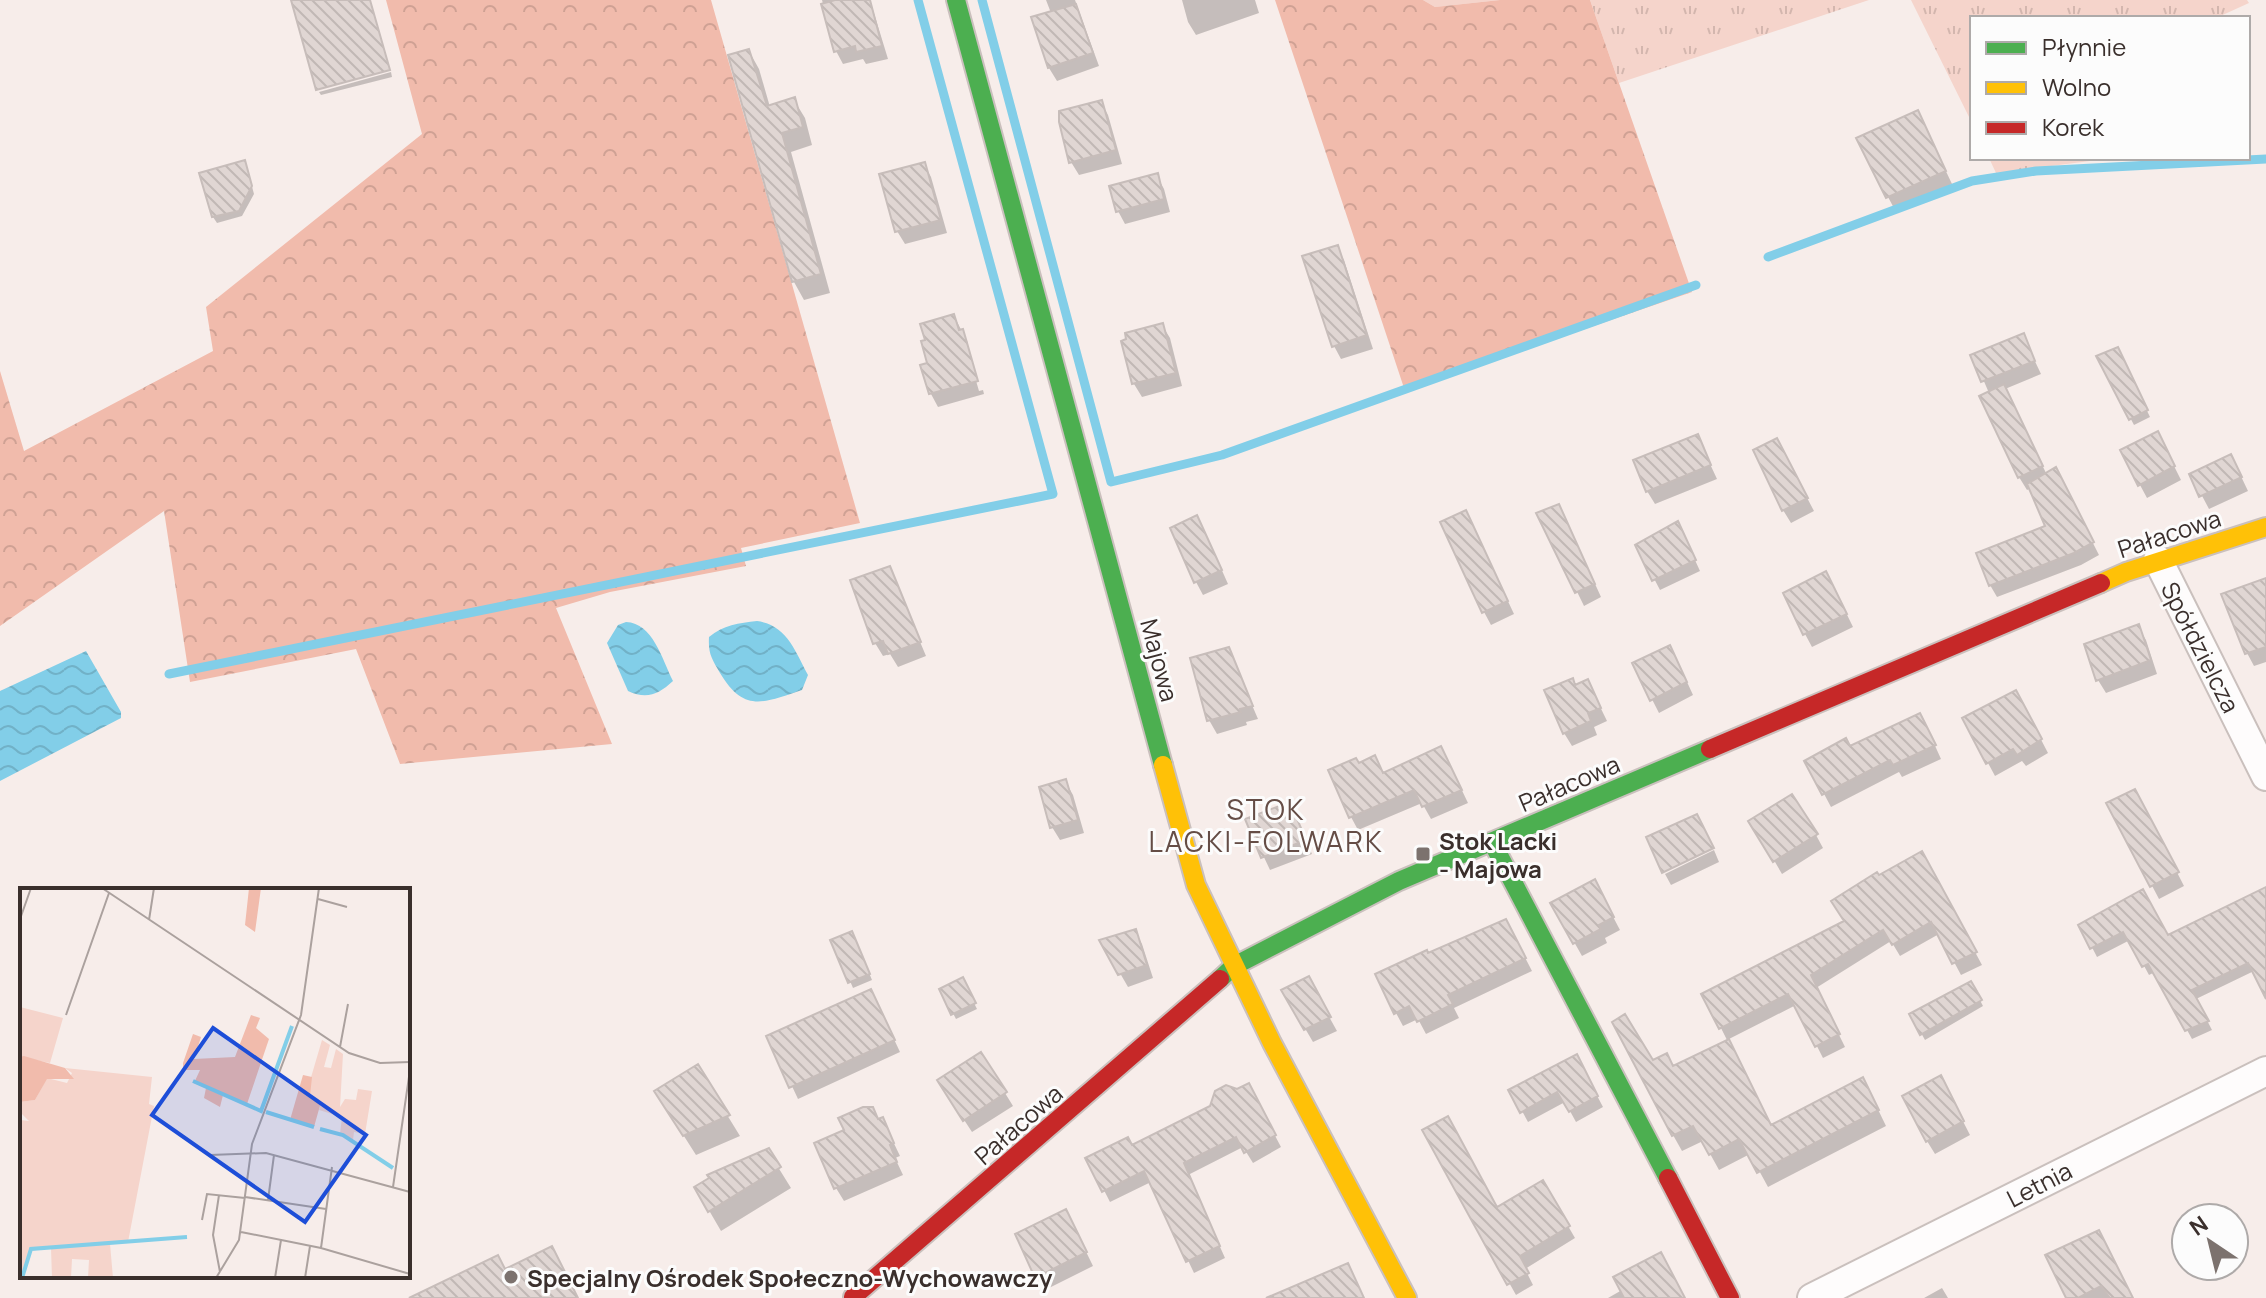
<svg xmlns="http://www.w3.org/2000/svg" width="2266" height="1298" viewBox="0 0 2266 1298" font-family="Manrope,sans-serif">
<style>
.grass{fill:url(#grass-tufts)}
.forest{fill:url(#forest-crowns)}
.water{fill:url(#water-waves)}
.shadow{fill:#0003}
.lines{fill:none;stroke-linecap:round;stroke-linejoin:round}
.stream{stroke:#82cee8;stroke-width:9}
.building{fill:url(#building-back-hatch);stroke:#c7bdba;stroke-width:2}
.street-casing{stroke:#cac0bd;stroke-width:32}
.fast-casing{stroke:#cac0bd;stroke-width:22}
.slow-casing{stroke:#cac0bd;stroke-width:22}
.jam-casing{stroke:#cac0bd;stroke-width:22}
.street{stroke:#fefcfc;stroke-width:28}
.fast{stroke:#4caf50;stroke-width:18}
.slow{stroke:#ffc107;stroke-width:18}
.jam{stroke:#c62828;stroke-width:18}
.poi-dot{fill:#7c726e;stroke:#fcfcfc;stroke-width:3}
.labels{text-anchor:middle;dominant-baseline:central;stroke-width:6;stroke-linejoin:round;paint-order:stroke}
.street-label{font-size:24px;fill:#3a2f2c;stroke:#fcfcfc}
.poi-label{font-size:24px;font-weight:bold;fill:#3a2f2c;stroke:#fcfcfc;text-anchor:start}
.quarter-label{font-size:28px;letter-spacing:2px;fill:#654d46;stroke:#fcfcfc}
.inset-river{fill:none;stroke:#82cee8;stroke-width:4}
.inset-road{fill:none;stroke:#aba19e;stroke-width:2}
.view{fill:#1d4ed8;fill-opacity:0.15;stroke:#1d4ed8;stroke-width:4}
.inset-edge{fill:none;stroke:#3a2f2c;stroke-width:4}
</style>
<defs>
<pattern id="grass-tufts" width="24" height="20" patternUnits="userSpaceOnUse" patternTransform="scale(2)"><rect width="24" height="20" fill="#f5d4cb"/><path d="M3 7l-1-3M5 7V3M7 7l1-3M15 17l-1-3M17 17v-4M19 17l1-3" fill="none" stroke="#d3b6ae"/></pattern>
<pattern id="forest-crowns" width="20" height="18" patternUnits="userSpaceOnUse" patternTransform="scale(2)"><rect width="20" height="18" fill="#f1bbac"/><path d="M2 6a3 3 0 1 1 6 0M12 15a3 3 0 1 1 6 0" fill="none" stroke="#cfa194"/></pattern>
<pattern id="water-waves" width="16" height="10" patternUnits="userSpaceOnUse" patternTransform="scale(2)"><rect width="16" height="10" fill="#82cee8"/><path d="M0 5q4-4 8 0t8 0" fill="none" stroke="#71b1c7"/></pattern>
<pattern id="building-back-hatch" width="6" height="6" patternUnits="userSpaceOnUse" patternTransform="scale(2)"><rect width="6" height="6" fill="#e0d6d3"/><path d="M-1 5l2 2M0 0l6 6M5-1l2 2" fill="none" stroke="#c1b8b5"/></pattern>
</defs>
<rect width="100%" height="100%" fill="#f7edea"/>
<path class="grass" d="M1423 0H1500L1435 7Z
M1590 0H1869L1619 83Z
M1911 0H2247L2249 3 2216 18H1972V123Z
M1989 158H2113L1996 173Z"/>
<path class="forest" d="M386 0H711L860 523 741 548 746 566 610 592 556 608 612 744 400 764 356 649 190 682 164 511 0 626V371L24 451 213 351 206 307 422 134Z
M1275 0H1423L1435 7 1500 0H1590L1692 292 1405 391Z"/>
<path class="water" d="M757 621C787 625 795 651 808 675L802 690C763 703 744 713 720 673 712 659 708 654 709 637 723 625 739 623 757 621Z
M626 622C653 623 662 659 673 681 659 694 647 700 628 691L607 643 618 625Z
M86 651 121 712V718L0 781V691Z"/>
<path class="shadow" d="M822 0H870L888 59 866 64 863 59 843 64 836 51Z
M1046 0H1075L1099 66 1057 81 1049 68 1034 18 1051 13Z
M1182 0H1255L1259 13 1196 35 1188 22Z
M749 51 759 69 770 107 794 100 805 118 812 145 791 152 830 293 804 300 794 282 730 56Z
M391 72 392 77 321 95 319 92Z
M1101 102 1108 115 1122 164 1079 175 1071 162Z
M1924 125 1952 184 1895 210 1888 197Z
M924 164 931 177 947 233 905 244 897 231Z
M247 168 254 194 242 216 217 223 213 217Z
M1157 176 1164 189 1170 212 1125 224 1118 211Z
M1337 247 1344 260 1373 349 1341 359 1334 346Z
M954 316 968 343H965L979 391 983 390 984 394 938 407 931 394 930 364Z
M1162 325 1170 338 1182 386 1142 397 1134 384 1123 342Z
M2023 336 2041 374 2005 389 2047 475 2062 482 2099 555 2081 565 1997 597 1990 585 2048 527 2031 488 2027 490 2019 477 1989 393 1973 356Z
M2120 355 2150 417 2134 425 2098 357Z
M1697 436 1717 479 1655 504 1647 491Z
M2164 446 2181 480 2147 498 2140 485Z
M1784 454 1814 511 1791 523 1783 510Z
M2238 470 2248 491 2209 509 2191 475Z
M1466 512 1514 614 1491 625 1484 612Z
M1539 514 1566 520 1601 597 1584 606Z
M1204 530 1228 584 1203 595 1196 582Z
M1683 534 1700 571 1660 590 1637 546Z
M889 568 926 656 898 667 890 654 883 656 875 643Z
M1833 586 1853 627 1812 647 1805 634Z
M2266 586V662L2254 666 2247 653Z
M2138 627 2146 640 2157 674 2106 693 2098 680Z
M1228 649 1258 719 1246 722 1247 725 1217 734 1209 720 1192 659Z
M1677 660 1693 695 1659 713 1634 664Z
M1588 682 1607 721 1594 727 1597 735 1572 746 1564 733 1575 687Z
M2023 705 2048 753 2026 766 2022 761 1995 776 1988 763Z
M1927 728 1941 759 1902 777 1899 772 1831 807 1807 762Z
M1448 761 1468 803 1431 819 1422 803 1358 830 1351 817 1358 765 1383 775Z
M1065 781 1073 795 1084 833 1060 840 1052 827Z
M1290 804 1312 854 1270 870 1247 821Z
M2109 804H2142L2184 886 2159 899Z
M1751 821 1816 835 1823 848 1782 874Z
M1714 850 1719 862 1671 885 1665 874Z
M1929 866 1982 965 1961 975 1939 934 1900 956 1891 941 1816 988 1845 1047 1823 1058 1796 1005 1727 1040 1721 1028 1846 922 1878 878Z
M1601 894 1620 930 1605 938 1607 943 1582 956 1552 903Z
M2266 901V994L2254 971 2196 999 2212 1030 2192 1039 2155 972 2149 975 2130 940 2097 957 2081 926 2168 938Z
M1135 931 1142 944 1153 978 1128 987 1102 942Z
M1513 934 1532 971 1454 1008 1459 1018 1426 1034 1418 1019 1403 1026 1396 1013 1427 956Z
M855 939 872 980 853 988 833 941Z
M962 979 977 1009 956 1019 941 990Z
M1308 979 1337 1031 1313 1042 1283 991Z
M1971 983 1983 1006 1925 1040 1911 1015Z
M877 1003 900 1052 798 1099 769 1037Z
M981 1054 1013 1106 972 1132 947 1094Z
M1652 1063 1673 1068 1772 1128 1871 1095 1886 1126 1768 1187 1750 1154 1719 1170 1703 1141 1682 1151 1673 1135Z
M697 1066 740 1136 696 1155 668 1111Z
M1582 1067 1603 1107 1576 1122 1565 1102 1528 1122 1511 1091Z
M1248 1085 1281 1147 1253 1163 1243 1147 1188 1175 1225 1258 1194 1273 1151 1182 1110 1202 1088 1159 1132 1148 1212 1108Z
M1947 1090 1970 1135 1935 1154 1927 1141Z
M879 1121 889 1133 900 1156 895 1158 903 1175 844 1201 836 1188Z
M1424 1131 1497 1209 1543 1183 1575 1238 1525 1269 1533 1285 1516 1295Z
M768 1151 791 1188 721 1231 696 1188Z
M1073 1225 1093 1266 1045 1290 1037 1277Z
M2098 1232 2132 1298H2068Z
M1942 1288 1948 1298H1924Z
M1622 1290 1684 1298H1608Z"/>
<g class="lines">
<path class="stream" d="M982 0 1111 482 1222 455 1696 285
M1768 257 1972 181 2036 171 2266 159
M169 674 1053 494 918 0"/>
</g>
<path class="building" d="M291 0H370L390 70 316 90Z
M835 0H870L882 46 856 52 855 46 834 52 821 4Z
M1076 4 1093 53 1048 68 1031 17Z
M749 49 767 106 795 97 803 127 782 133 821 274 792 282 728 55Z
M1102 100 1116 150 1069 163 1059 122V111Z
M1918 110 1946 171 1886 198 1856 138Z
M245 160 252 186 239 211 212 217 199 173Z
M925 162 941 220 895 232 879 174Z
M1158 173 1164 199 1116 212 1109 186Z
M1338 245 1367 335 1332 347 1302 256Z
M954 314 959 330 963 329 978 381 929 394 920 365 927 363 921 341 925 340 920 324Z
M1163 323 1176 373 1132 384 1121 341 1126 339 1125 333Z
M2024 333 2035 361 1981 382 1970 355Z
M2118 347 2148 410 2129 420 2096 356Z
M2004 384 2043 466 2018 478 1979 396Z
M2158 431 2175 466 2138 486 2120 450Z
M1698 434 1711 465 1646 492 1633 460Z
M1777 438 1808 498 1782 511 1753 450Z
M2231 454 2242 477 2199 497 2189 474Z
M2056 467 2094 542 2074 553 1989 586 1976 553 2045 526 2027 484Z
M1559 504 1595 584 1575 593 1536 513Z
M1466 510 1508 601 1482 613 1440 522Z
M1197 515 1222 570 1194 583 1170 528Z
M1678 521 1696 560 1652 581 1635 545Z
M890 566 921 642 888 654 883 641 873 644 850 580Z
M1826 571 1847 614 1803 635 1783 593Z
M2266 578V647L2245 654 2221 594Z
M2139 624 2151 660 2096 681 2084 644Z
M1670 645 1687 682 1650 701 1632 663Z
M1229 647 1253 706 1240 709 1241 712 1207 721 1190 658Z
M1573 678 1575 685 1588 679 1601 708 1588 713 1591 721 1563 734 1544 690Z
M2016 690 2042 739 2017 755 2013 749 1986 764 1962 718Z
M1920 713 1936 745 1893 765 1890 760 1822 795 1804 761 1846 738 1850 746Z
M1441 746 1462 790 1422 807 1414 790 1349 818 1328 770 1356 758 1359 763 1375 755 1383 773Z
M1066 779 1078 820 1050 828 1039 787Z
M2135 789 2179 872 2150 887 2106 803Z
M1792 794 1818 834 1773 862 1748 821Z
M1290 802 1306 840 1261 858 1245 819Z
M1697 814 1714 848 1662 873 1646 837Z
M1922 851 1977 952 1952 964 1931 922 1892 945 1883 930 1811 975 1840 1034 1815 1047 1788 994 1719 1029 1701 994 1844 921 1831 901 1877 872 1879 875Z
M1595 879 1614 917 1599 925 1601 929 1573 944 1550 903Z
M2266 887V999L2248 963 2192 990 2209 1021 2185 1031 2148 964 2142 967 2123 932 2090 949 2078 925 2143 889 2168 935Z
M1506 919 1526 958 1448 995 1453 1004 1417 1022 1409 1006 1394 1014 1375 974 1427 950 1428 953Z
M1136 929 1147 965 1118 975 1099 940Z
M852 931 870 974 848 983 830 940Z
M1309 976 1331 1017 1304 1030 1281 990Z
M963 977 976 1003 951 1015 939 989Z
M1971 981 1982 1000 1920 1035 1909 1014Z
M871 989 895 1040 789 1088 766 1036Z
M1625 1014 1653 1060 1667 1053 1673 1066 1729 1039 1771 1125 1863 1077 1879 1110 1757 1173 1739 1139 1709 1155 1693 1126 1672 1136 1612 1022Z
M981 1052 1007 1092 963 1121 937 1080Z
M1577 1054 1598 1096 1569 1112 1557 1092 1520 1113 1508 1090Z
M698 1064 730 1115 683 1136 654 1091Z
M1941 1075 1964 1121 1926 1142 1902 1096Z
M1249 1083 1276 1135 1244 1153 1236 1137 1184 1163 1220 1246 1186 1262 1144 1171 1102 1192 1085 1158 1128 1137 1132 1145 1210 1106 1215 1091 1226 1085 1237 1089Z
M863 1107H873L878 1119 883 1117 894 1143 890 1145 897 1162 834 1189 814 1143 844 1130 838 1118Z
M1448 1116 1497 1207 1543 1180 1570 1226 1520 1256 1529 1273 1507 1285 1422 1130Z
M769 1148 781 1167 708 1212 694 1187 709 1178 707 1175Z
M1066 1209 1087 1252 1035 1278 1015 1234Z
M2099 1230 2133 1298H2110L2101 1286 2078 1298H2066L2045 1255Z
M552 1246 578 1298H409L498 1255 505 1269Z
M1661 1252 1685 1298H1624L1613 1277Z
M1348 1263 1364 1298H1266Z"/>
<g class="lines">
<g class="street-casing">
<path id="street" d="M2158 560 2266 776
M1812 1298 2266 1071"/>
</g>
<g class="fast-casing">
<path id="fast" d="M956 0 1163 765
M1492 842 1668 1178
M1220 979 1234 966 1399 881 1710 749"/>
</g>
<g class="slow-casing">
<path id="slow" d="M2101 583 2126 572 2266 527
M1163 765 1196 885 1272 1043 1407 1298"/>
</g>
<g class="jam-casing">
<path id="jam" d="M1710 749 2101 583
M1668 1178 1730 1298
M853 1297 1220 979"/>
</g>
<use href="#street" class="street"/>
<use href="#fast" class="fast"/>
<use href="#slow" class="slow"/>
<use href="#jam" class="jam"/>
</g>
<g class="poi-dot">
<rect x="1415" y="846" width="16" height="16" rx="4"/>
<circle cx="511" cy="1277" r="8"/>
</g>
<g class="labels">
<g class="street-label">
<text transform="translate(2169 533) rotate(-18)">Pałacowa</text>
<text transform="translate(2201 647) rotate(63)">Spółdzielcza</text>
<text transform="translate(1160 660) rotate(75)">Majowa</text>
<text transform="translate(1569 783) rotate(-23)">Pałacowa</text>
<text transform="translate(1018 1124) rotate(-41)">Pałacowa</text>
<text transform="translate(2039 1184) rotate(-27)">Letnia</text>
</g>
<g class="poi-label">
<text x="1439" y="840">Stok Lacki<tspan x="1439" dy="28">- Majowa</tspan></text>
<text x="527" y="1277">Specjalny Ośrodek Społeczno-Wychowawczy</text>
</g>
<g class="quarter-label">
<text x="1266" y="809">STOK<tspan x="1266" dy="32">LACKI-FOLWARK</tspan></text>
</g>
</g>
<g transform="translate(20 888)">
<rect width="390" height="390" fill="#f7edea"/>
<path d="M0 119 43 130 30 175 0 169ZM302 152 310 157 304 179 311 180 316 161 323 166 320 219 325 211 336 212 338 201 352 203 345 246 334 244 333 252 320 246 322 229 299 222 301 214 287 203ZM45 180 132 189 129 216 134 218 108 354 90 356 93 390H68L69 372 52 371 51 390H32L31 360 9 363 0 390V232L9 233 0 224V214L15 212 27 190 47 195 52 185Z" fill="#f5d4cb"/>
<path d="M229 0H241L235 44 225 37ZM231 127 240 130 236 140 249 151 227 216 203 207 200 219 184 210 186 200 174 195 180 182H163V175L173 146 181 149 174 171 215 169ZM4 168 45 180 54 191H27L15 212 0 214V169ZM283 187 292 189 290 208 301 214 294 239 270 232Z" fill="#f1bbac"/>
<path class="inset-river" d="M173 193 241 223 272 138M246 224 294 239M300 241 323 247 373 280M2 390 11 361 167 349"/>
<path class="inset-road" d="M82 0 329 165 360 175 390 174M298 11 327 19M0 31 11 0M129 32 134 0M46 127 89 5M320 159 328 116M190 267 246 265 390 304M373 299 390 182M199 307 193 347 200 384M225 309 306 321M248 312 254 267M182 332 187 306 225 310M221 344 301 360 390 386M301 360 312 279M196 390 219 352 232 256 281 127 299 0M255 390 261 352M285 390 290 358"/>
<path class="view" d="M193 140 346 247 285 334 132 227Z"/>
<rect width="390" height="390" class="inset-edge"/>
</g>
<rect x="1970" y="16" width="280" height="144" fill="#fcfcfc" stroke="#aeaaa9" stroke-width="2"/>
<rect x="1986" y="42" width="40" height="12" fill="#4caf50" stroke="#aeaaa9" stroke-width="2"/>
<text x="2042" y="56" font-size="24" fill="#3a2f2c">Płynnie</text>
<rect x="1986" y="82" width="40" height="12" fill="#ffc107" stroke="#aeaaa9" stroke-width="2"/>
<text x="2042" y="96" font-size="24" fill="#3a2f2c">Wolno</text>
<rect x="1986" y="122" width="40" height="12" fill="#c62828" stroke="#aeaaa9" stroke-width="2"/>
<text x="2042" y="136" font-size="24" fill="#3a2f2c">Korek</text>
<g transform="translate(2210 1242) rotate(325)"><circle r="38" fill="#fcfcfc" stroke="#aeaaa9" stroke-width="2"/>
<path d="M0-6L14 30L0 20L-14 30Z" fill="#7c726e"/>
<text y="-12" font-size="22" font-weight="bold" text-anchor="middle" fill="#3a2f2c">N</text>
</g>
</svg>
